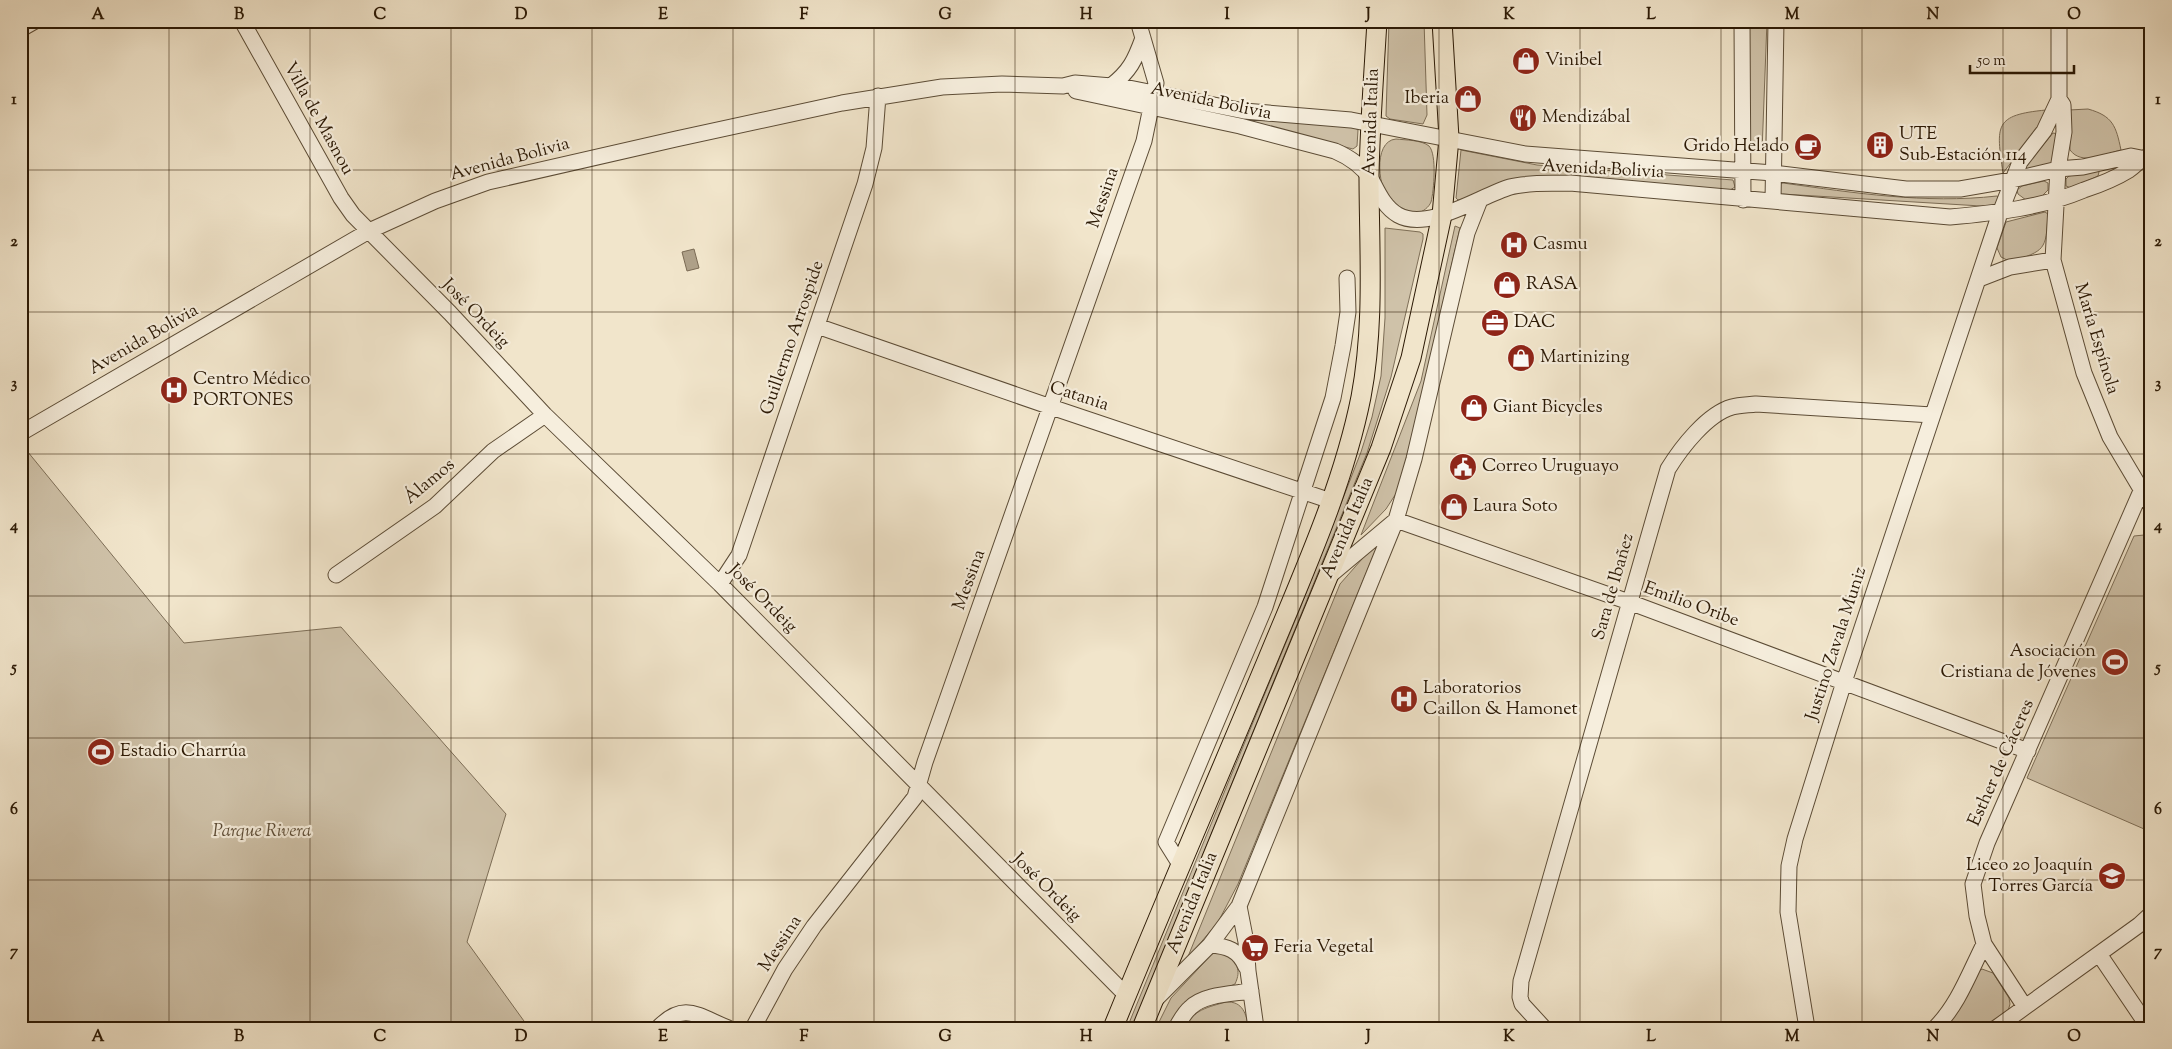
<svg xmlns="http://www.w3.org/2000/svg" width="2172" height="1049" viewBox="0 0 2172 1049" font-family="'Sorts Mill Goudy',serif">
<style>
.green{fill:#cfc2a9;stroke:#7d6e57}
.water{fill:#aea088;stroke:#7a6a54}
.lines{fill:none;stroke-linecap:round;stroke-linejoin:round}
.minor-casing{stroke:#5c4c36;stroke-width:17}
.major-casing{stroke:#2b1905;stroke-width:21}
.minor{stroke:#f6eedd;stroke-width:15}
.major{stroke:#f1e5cb;stroke-width:19}
.grid{fill:none;stroke:#2b1905;stroke-width:1;stroke-opacity:0.55}
.labels{text-anchor:middle;dominant-baseline:central;stroke-width:4.5;stroke-linejoin:round;paint-order:stroke}
.poi-label{font-size:18px;fill:#2b1905;stroke:#f6eedd;text-anchor:start}
.street-label{font-size:18px;fill:#2b1905;stroke:#f6eedd}
.park-label{font-size:18px;font-style:italic;fill:#5c4c36;stroke:#f6eedd}
.neatline{fill:none;stroke:#2b1905;stroke-width:2}
.grid-label{font-size:16px;text-anchor:middle;font-weight:bold;fill:#2b1905}
</style>
<rect width="100%" height="100%" fill="#f1e5cb"/>
<filter id="stains"><feTurbulence type="fractalNoise" baseFrequency=".004" numOctaves="4"/><feColorMatrix values="0 0 0 0 .2 0 0 0 0 .09 0 0 0 0 .02 0 0 0 .5 -.17"/></filter>
<radialGradient id="worn" r=".72"><stop offset=".6" stop-color="#630" stop-opacity="0"/><stop offset="1" stop-color="#630" stop-opacity=".3"/></radialGradient>
<path class="green" d="M1389 21H1424L1427 115 1423 124 1390 119 1386 116Z
M1748 21H1767L1762 152 1750 150Z
M1173 103 1253 119 1354 127 1358 130 1357 146 1353 149Z
M2088 109C2113 116 2116 126 2121 150 2105 154 2082 166 2070 150L2069 110Z
M2046 110 2045 119 2003 173C1996 125 1994 115 2046 110Z
M2053 133 2058 134 2052 164 2026 170 2025 167Z
M1396 139C1405 140 1422 140 1429 146 1437 154 1434 191 1431 202 1429 207 1423 212 1417 213 1412 214 1407 211 1402 209 1399 207 1394 206 1392 204 1378 192 1372 141 1396 139Z
M1461 150 1537 165 1733 180 1735 187 1730 190 1566 178 1458 200 1456 198Z
M2095 170 2099 172 2098 176 2071 188 2066 186V179L2069 176Z
M2044 181 2048 183V190L2039 199 2026 200 2018 194 2017 190 2022 186Z
M1783 183C1855 193 1925 204 1997 196L1999 197 1995 205 1981 206 1782 194 1780 193V184Z
M2045 212 2048 214C2046 251 2045 250 2011 262L2001 257 1997 248 2006 222Z
M1455 226 1460 228 1412 439 1397 492 1386 509 1361 535 1421 381Z
M1385 228 1420 232 1423 234V239L1391 377 1367 453 1132 1028H1127L1301 606 1361 452 1372 417 1381 376 1385 318Z
M21 446H23L184 643 341 627 506 814 467 942 529 1028H21Z
M2144 535 2151 546V832L2027 778 2134 536Z
M1377 542H1379L1238 884 1218 922 1187 959 1340 584Z
M1218 952H1227C1236 964 1242 969 1235 984L1182 1006 1168 1028H1156L1171 998 1212 954Z
M1982 969 1993 973 2009 998 2010 1004 2008 1011 1986 1028H1945L1977 973Z
M1226 1002C1243 1001 1246 1014 1249 1028H1184C1193 1010 1208 1007 1226 1002Z"/>
<path class="water" d="M694 249 699 268 687 271 682 252Z"/>
<g class="lines">
<g class="minor-casing">
<path id="minor" d="M242 21 341 198 353 215 450 313 545 415 720 584 1127 996
M1742 21 1743 200
M2059 21V99L2063 105 2064 132 2058 169 2053 260 2084 373 2110 437 2151 506
M21 29 35 21
M1111 86C1130 71 1135 60 1143 38
M1076 91 1240 126 1335 151C1349 157 1362 166 1371 179 1378 192 1384 207 1398 215 1428 232 1480 196 1510 187 1528 182 1551 184 1570 183L1950 217C1995 213 2041 208 2084 190 2099 185 2116 178 2129 170 2138 164 2139 159 2151 155
M1773 201 1776 21
M1979 279 2010 267 2053 260
M817 326 1051 407 1331 501
M21 433 369 231 435 201 488 182 676 139 842 103 942 87 1002 84 1063 86 1075 83 1124 87 1244 111 1351 120 1525 154 1773 173 1906 189H1960L2012 180 2058 169 2083 167 2131 156 2141 158
M336 575 435 506 493 451 545 415
M1328 577 1396 520 1629 602 2028 751
M720 584 739 555 865 184 874 148 878 96
M1181 866 1166 842 1265 607 1333 398 1343 346 1348 312 1347 278
M1239 906 1246 942 1248 971 1256 1028
M1210 945C1227 946 1239 950 1246 967
M2099 954 2149 1028
M1156 999 1210 945 1239 906 1396 520 1414 459 1467 233 1480 200
M2025 1007 1984 944 1977 916 1973 884 1987 843 2141 491
M658 1028C684 1001 698 1016 728 1028
M753 1028 785 969 814 926 915 797 925 762 1144 141 1156 83 1138 21
M1176 1028C1180 1021 1184 1013 1190 1008 1203 994 1232 994 1251 991
M1544 1028 1522 1004 1520 997 1521 981 1668 469C1681 448 1707 414 1732 407 1740 405 1749 405 1756 404L1932 415
M1807 1028 1788 912 1789 866 1795 839 1844 682 2000 213 2020 162 2044 131 2059 99
M1935 1028C1958 1005 1969 974 1984 944
M1996 1028 2139 925 2151 914"/>
</g>
<g class="major-casing">
<path id="major" d="M1113 1028C1163 905 1216 783 1267 661 1302 576 1343 487 1361 397 1375 323 1369 249 1369 175 1370 124 1374 72 1377 21
M1142 1028 1381 448 1411 358 1442 215 1449 138 1442 21"/>
</g>
<use href="#minor" class="minor"/>
<use href="#major" class="major"/>
</g>
<path class="grid" d="M169 21V1028M310 21V1028M451 21V1028M592 21V1028M733 21V1028M874 21V1028M1015 21V1028M1157 21V1028M1298 21V1028M1439 21V1028M1580 21V1028M1721 21V1028M1862 21V1028M2003 21V1028M21 170H2151M21 312H2151M21 454H2151M21 596H2151M21 738H2151M21 880H2151"/>
<defs>
<g id="shop-disc" transform="scale(1.4375)"><circle r="9.5" fill="#8f2418" stroke="#f6eedd"/><path d="M-5-2.5h2.3a2.7 3.5 0 0 1 5.4 0H5L5.5 6h-11ZM-1.5-2.5h3a1.5 2.3 0 0 0-3 0Z" fill="#fff"/></g>
<g id="restaurant-disc" transform="scale(1.4375)"><circle r="9.5" fill="#8f2418" stroke="#f6eedd"/><path d="M-5-6h1v4h1v-4h1v4h1v-4h1v5L-1.5 .5V6h-2V.5L-5-1ZM5-6V6H3V1.5H1.5Q1.5-4 5-6Z" fill="#fff"/></g>
<g id="building-disc" transform="scale(1.4375)"><circle r="9.5" fill="#8f2418" stroke="#f6eedd"/><path d="M-4-6H4V6H1V3H-1V6H-4ZM-2.5-4.3h1.7v1.8h-1.7ZM.8-4.3h1.7v1.8H.8ZM-2.5-1h1.7V.8h-1.7ZM.8-1h1.7V.8H.8Z" fill="#fff"/></g>
<g id="cafe-disc" transform="scale(1.4375)"><circle r="9.5" fill="#8f2418" stroke="#f6eedd"/><path d="M-5.5-4.5H6V0H3Q3 3.5 0 3.5H-2.5Q-5.5 3.5-5.5 0ZM3-3.2v2h1.7v-2ZM-6 4.5H4V6H-6Z" fill="#fff"/></g>
<g id="hospital-disc" transform="scale(1.4375)"><circle r="9.5" fill="#8f2418" stroke="#f6eedd"/><path d="M-5-5h3v3.5h4V-5h3V5h-3V1.5h-4V5h-3Z" fill="#fff"/></g>
<g id="office-disc" transform="scale(1.4375)"><circle r="9.5" fill="#8f2418" stroke="#f6eedd"/><path d="M-6-3h4V-5.5h4V-3h4V5H-6ZM-1-4.5V-3h2v-1.5ZM-6 0V1H6V0Z" fill="#fff"/></g>
<g id="civic-disc" transform="scale(1.4375)"><circle r="9.5" fill="#8f2418" stroke="#f6eedd"/><path d="M-.6-6.5H3V-4.5H.6V-3L4-1V1h2V6H-6V1h2V-1L-.6-3ZM-1.2 2.5V6h2.4V2.5Z" fill="#fff"/></g>
<g id="stadium-disc" transform="scale(1.4375)"><circle r="9.5" fill="#8f2418" stroke="#f6eedd"/><path d="M0-5a6.5 5 0 1 0 0 10a6.5 5 0 1 0 0-10ZM-3.5-1.8h7v3.6h-7Z" fill="#fff"/></g>
<g id="school-disc" transform="scale(1.4375)"><circle r="9.5" fill="#8f2418" stroke="#f6eedd"/><path d="M0-5L7-2L0 1L-7-2ZM-4 1L0 2.5L4 1V4Q0 6-4 4Z" fill="#fff"/></g>
<g id="supermarket-disc" transform="scale(1.4375)"><circle r="9.5" fill="#8f2418" stroke="#f6eedd"/><path d="M-6-5.5h2.5l.6 2H6L4.5 2H-2.5L-4.4-4H-6ZM-1.5 3.2a1.3 1.3 0 1 0 .1 0ZM3 3.2a1.3 1.3 0 1 0 .1 0Z" fill="#fff"/></g>
</defs>
<g fill-rule="evenodd">
<use href="#shop-disc" x="1526" y="61"/>
<use href="#shop-disc" x="1468" y="99"/>
<use href="#restaurant-disc" x="1523" y="118"/>
<use href="#building-disc" x="1880" y="145"/>
<use href="#cafe-disc" x="1808" y="147"/>
<use href="#hospital-disc" x="1514" y="245"/>
<use href="#shop-disc" x="1507" y="285"/>
<use href="#office-disc" x="1495" y="323"/>
<use href="#shop-disc" x="1521" y="358"/>
<use href="#hospital-disc" x="174" y="390"/>
<use href="#shop-disc" x="1474" y="408"/>
<use href="#civic-disc" x="1463" y="467"/>
<use href="#shop-disc" x="1454" y="507"/>
<use href="#stadium-disc" x="2115" y="662"/>
<use href="#hospital-disc" x="1404" y="699"/>
<use href="#stadium-disc" x="101" y="752"/>
<use href="#school-disc" x="2112" y="876"/>
<use href="#supermarket-disc" x="1255" y="948"/>
</g>
<g class="labels">
<g class="poi-label">
<text x="1545" y="61">Vinibel</text>
<text x="1449" y="99" text-anchor="end">Iberia</text>
<text x="1542" y="118">Mendizábal</text>
<text x="1899" y="135">UTE<tspan x="1899" dy="21">Sub-Estación 114</tspan></text>
<text x="1789" y="147" text-anchor="end">Grido Helado</text>
<text x="1533" y="245">Casmu</text>
<text x="1526" y="285">RASA</text>
<text x="1514" y="323">DAC</text>
<text x="1540" y="358">Martinizing</text>
<text x="193" y="380">Centro Médico<tspan x="193" dy="21">PORTONES</tspan></text>
<text x="1493" y="408">Giant Bicycles</text>
<text x="1482" y="467">Correo Uruguayo</text>
<text x="1473" y="507">Laura Soto</text>
<text x="2096" y="652" text-anchor="end">Asociación<tspan x="2096" dy="21">Cristiana de Jóvenes</tspan></text>
<text x="1423" y="689">Laboratorios<tspan x="1423" dy="21">Caillon &amp; Hamonet</tspan></text>
<text x="120" y="752">Estadio Charrúa</text>
<text x="2093" y="866" text-anchor="end">Liceo 20 Joaquín<tspan x="2093" dy="21">Torres García</tspan></text>
<text x="1274" y="948">Feria Vegetal</text>
</g>
<g class="street-label">
<text transform="translate(1211 102) rotate(12)">Avenida Bolivia</text>
<text transform="translate(318 119) rotate(61)">Villa de Masnou</text>
<text transform="translate(1372 122) rotate(-88)">Avenida Italia</text>
<text transform="translate(510 160) rotate(-15)">Avenida Bolivia</text>
<text transform="translate(1603 170) rotate(3)">Avenida Bolivia</text>
<text transform="translate(1104 198) rotate(-71)">Messina</text>
<text transform="translate(475 314) rotate(46)">José Ordeig</text>
<text transform="translate(793 338) rotate(-71)">Guillermo Arrospide</text>
<text transform="translate(2096 339) rotate(73)">María Espínola</text>
<text transform="translate(144 340) rotate(-30)">Avenida Bolivia</text>
<text transform="translate(1079 397) rotate(18)">Catania</text>
<text transform="translate(430 482) rotate(-40)">Álamos</text>
<text transform="translate(1348 528) rotate(-67)">Avenida Italia</text>
<text transform="translate(970 580) rotate(-70)">Messina</text>
<text transform="translate(1614 587) rotate(-74)">Sara de Ibañez</text>
<text transform="translate(762 599) rotate(45)">José Ordeig</text>
<text transform="translate(1691 605) rotate(20)">Emilio Oribe</text>
<text transform="translate(1837 644) rotate(-72)">Justino Zavala Muniz</text>
<text transform="translate(2002 763) rotate(-66)">Esther de Cáceres</text>
<text transform="translate(1046 888) rotate(45)">José Ordeig</text>
<text transform="translate(1193 903) rotate(-68)">Avenida Italia</text>
<text transform="translate(781 944) rotate(-57)">Messina</text>
</g>
<g class="park-label">
<text x="262" y="832">Parque Rivera</text>
</g>
</g>
<rect width="2172" height="1049" fill="none" stroke="#f1e5cb" stroke-width="55"/>
<path d="M1970 65v8h104v-8" fill="none" stroke="#2b1905" stroke-width="2.5"/>
<text x="1977" y="65" font-size="15" fill="#2b1905" stroke="#f6eedd" stroke-width="4" paint-order="stroke">50 m</text>
<rect x="28" y="28" width="2116" height="994" class="neatline"/>
<g class="grid-label">
<text x="98" y="19">A</text>
<text x="239" y="19">B</text>
<text x="380" y="19">C</text>
<text x="521" y="19">D</text>
<text x="663" y="19">E</text>
<text x="804" y="19">F</text>
<text x="945" y="19">G</text>
<text x="1086" y="19">H</text>
<text x="1227" y="19">I</text>
<text x="1368" y="19">J</text>
<text x="1509" y="19">K</text>
<text x="1651" y="19">L</text>
<text x="1792" y="19">M</text>
<text x="1933" y="19">N</text>
<text x="2074" y="19">O</text>
<text x="14" y="104">1</text>
<text x="2158" y="104">1</text>
<text x="14" y="246">2</text>
<text x="2158" y="246">2</text>
<text x="14" y="388">3</text>
<text x="2158" y="388">3</text>
<text x="14" y="530">4</text>
<text x="2158" y="530">4</text>
<text x="14" y="672">5</text>
<text x="2158" y="672">5</text>
<text x="14" y="814">6</text>
<text x="2158" y="814">6</text>
<text x="14" y="956">7</text>
<text x="2158" y="956">7</text>
<text x="98" y="1041">A</text>
<text x="239" y="1041">B</text>
<text x="380" y="1041">C</text>
<text x="521" y="1041">D</text>
<text x="663" y="1041">E</text>
<text x="804" y="1041">F</text>
<text x="945" y="1041">G</text>
<text x="1086" y="1041">H</text>
<text x="1227" y="1041">I</text>
<text x="1368" y="1041">J</text>
<text x="1509" y="1041">K</text>
<text x="1651" y="1041">L</text>
<text x="1792" y="1041">M</text>
<text x="1933" y="1041">N</text>
<text x="2074" y="1041">O</text>
</g>
<rect width="100%" height="100%" filter="url(#stains)"/>
<rect width="100%" height="100%" fill="url(#worn)"/>
</svg>
